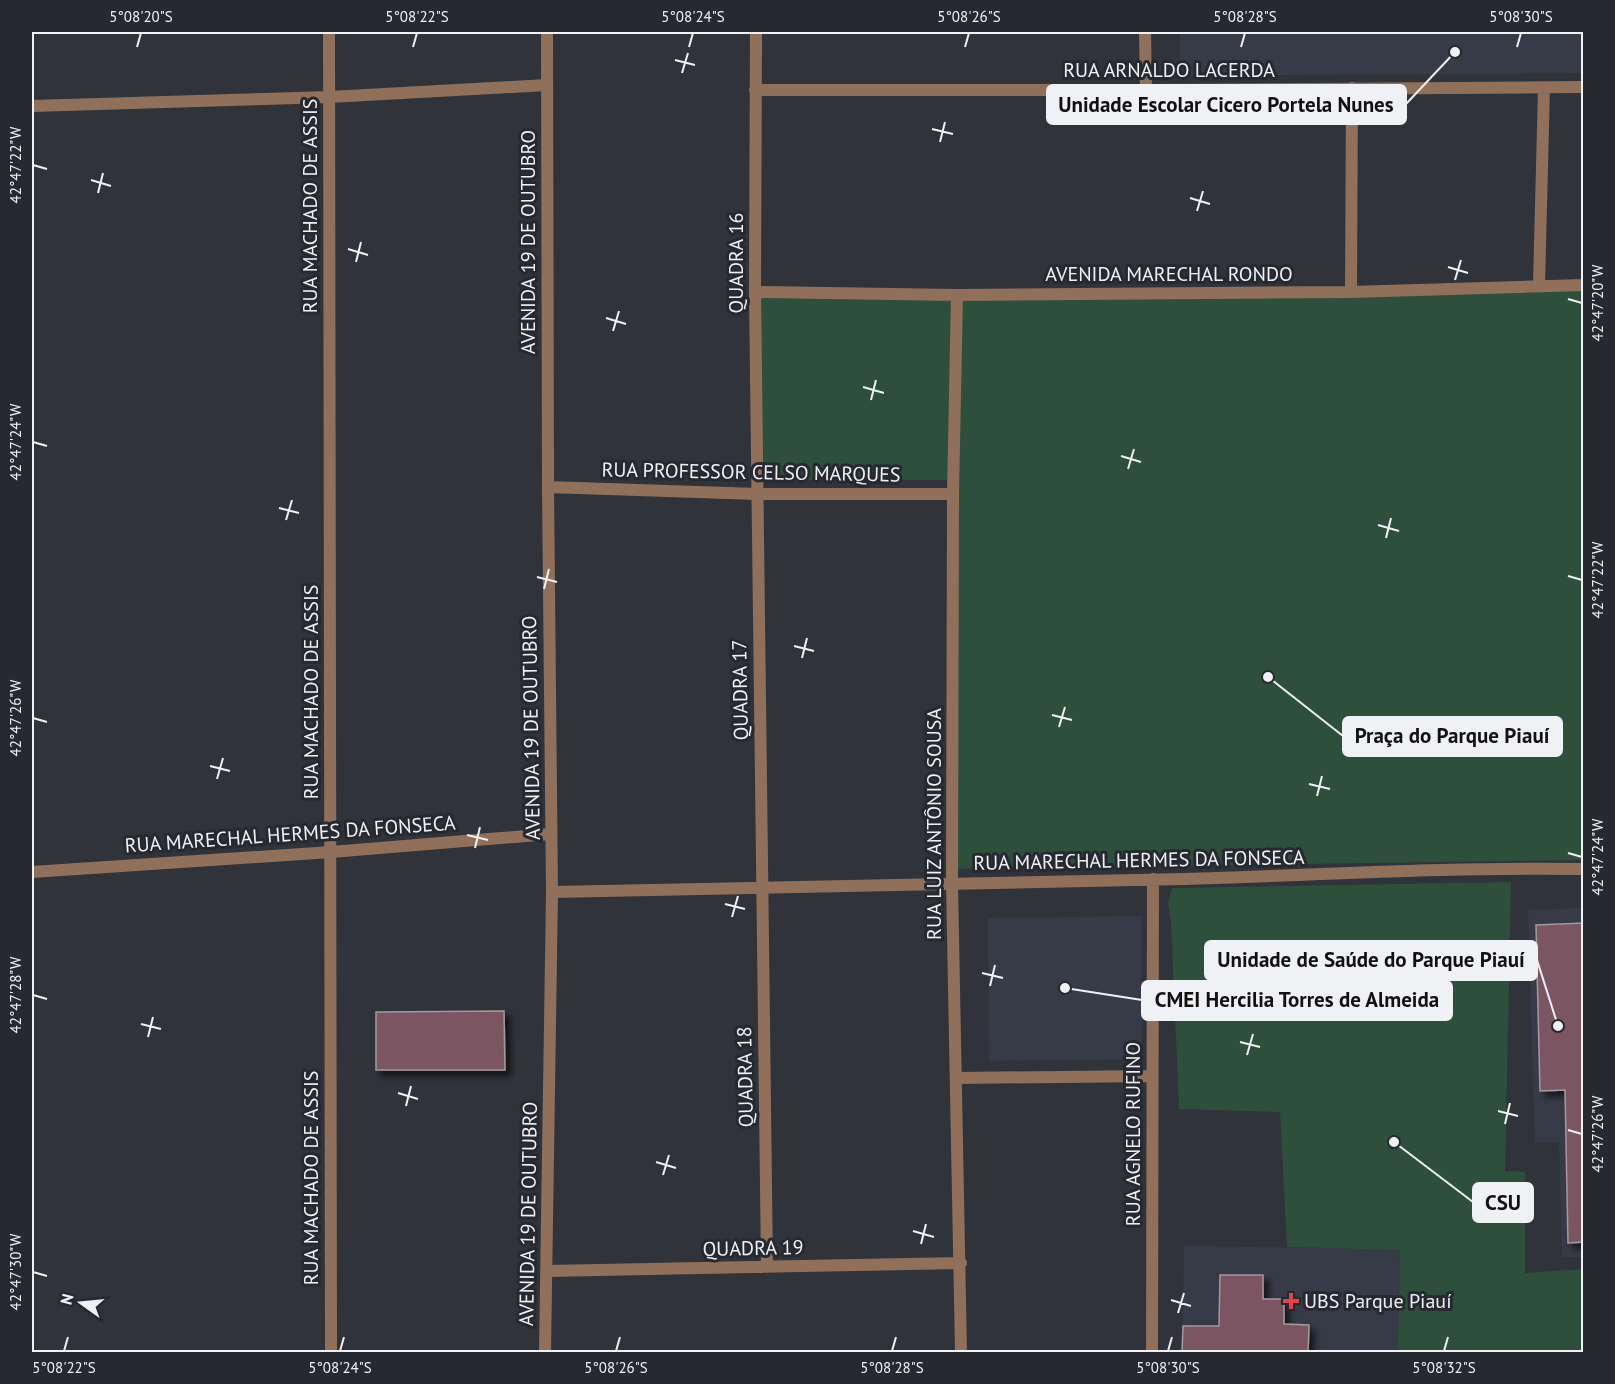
<svg xmlns="http://www.w3.org/2000/svg" width="1615" height="1384" viewBox="0 0 1615 1384" font-family="'PT Sans',sans-serif">
<style>
.built{fill:#373b48}
.green{fill:#2d4f3b}
.building{fill:#7c5564;stroke:#a3999d;stroke-width:1.5;filter:url(#shadow)}
.lines{fill:none;stroke-linecap:round;stroke-linejoin:round}
.minor{stroke:#90705a;stroke-width:12}
.tertiary{stroke:#90705a;stroke-width:12}
.ticks{fill:none;stroke:#eff1f5;stroke-width:2}
.health-dot{fill:#e0444e;stroke:#262930;stroke-width:2}
.labels{text-anchor:middle;dominant-baseline:central;stroke-width:6;stroke-linejoin:round;paint-order:stroke}
.street-label{font-size:20px;fill:#eff1f5;stroke:#262930}
.poi-label{font-size:20px;fill:#eff1f5;stroke:#262930;text-anchor:start}
.leader{fill:none;stroke:#eff1f5;stroke-width:2}
.callout-dot{fill:#eff1f5;stroke:#262930;stroke-width:2}
.callout{fill:#eff1f5;stroke:#eff1f5;stroke-width:2}
.callout-label{font-size:21px;text-anchor:middle;font-weight:bold;fill:#111}
.neatline{fill:none;stroke:#eff1f5;stroke-width:2}
.ticks-label{font-size:15px;text-anchor:middle;fill:#eff1f5}
</style>
<defs>
<filter id="shadow"><feDropShadow dx="5.5" dy="5.5" stdDeviation="3" flood-color="#0009"/></filter>
</defs>
<rect width="100%" height="100%" fill="#30333a"/>
<path class="built" d="M1180 32H1583V73L1180 76Z
M1583 908V1257H1562L1559 1142H1535L1528 910Z
M1141 916 1142 1059 989 1061 988 918Z
M1184 1246 1400 1249 1398 1352H1182Z"/>
<path class="green" d="M1583 285V860L951 869 953 480H756L761 293Z
M1511 882 1505 1171 1525 1172V1273L1583 1269V1352H1398L1400 1250 1287 1247 1280 1112 1179 1109 1171 921 1168 903 1172 888Z"/>
<path class="building" d="M1584 923V1242L1568 1243 1565 1090 1540 1091 1536 925Z
M504 1011 505 1070H376V1012Z
M1220 1275H1263V1299H1284V1324L1309 1325 1308 1352H1182L1183 1326H1219Z"/>
<g class="lines">
<path class="minor" d="M329 32 331 1352
M756 32 755 292 767 1267
M1145 32 1146 90
M755 90H1146L1584 87
M32 106 330 97 547 85
M1539 285 1544 88
M755 292 957 295 1351 292 1584 285
M1351 292 1352 88
M957 295 953 494 952 883 961 1352
M548 487 757 494H953
M32 872 331 852 551 834
M552 892C763 886 974 883 1184 879 1317 875 1450 867 1584 869
M957 1078 1152 1076
M547 1271 961 1263
M1152 1352 1153 879"/>
<path class="tertiary" d="M545 1352 552 892 548 487 547 32"/>
</g>
<path class="ticks" d="M137 47 141 33M413 47 417 33M689 47 693 33M965 47 969 33M1241 47 1245 33M1517 47 1521 33M675 60 695 65M682 73 688 53M932 129 953 134M940 142 945 122M33 165 47 169M91 180 111 186M98 193 103 173M1190 198 1210 204M1197 211 1203 191M348 249 368 255M356 262 361 242M1448 267 1468 273M1455 280 1461 260M1568 299 1582 303M606 318 626 324M613 331 619 311M863 387 884 393M871 400 876 380M33 442 47 446M1121 456 1141 462M1128 469 1134 449M279 508 299 513M286 520 292 500M1378 525 1399 531M1386 538 1391 518M1568 576 1582 580M537 577 557 582M544 589 549 569M794 646 814 651M802 658 807 638M1052 715 1072 720M33 718 47 722M1059 727 1065 707M210 766 230 771M217 779 223 758M1309 784 1330 789M1317 796 1322 776M467 835 488 840M475 848 480 827M1568 853 1582 857M725 904 745 909M732 917 738 896M982 973 1003 978M990 986 995 965M33 995 47 999M141 1024 161 1029M148 1037 153 1017M1240 1042 1260 1047M1247 1055 1253 1034M398 1093 418 1099M406 1106 411 1086M1498 1111 1518 1116M1505 1124 1510 1103M1568 1130 1582 1134M656 1162 676 1168M663 1175 669 1155M913 1231 934 1237M921 1244 926 1224M33 1272 47 1276M1171 1300 1191 1306M1178 1313 1184 1293M64 1351 68 1337M340 1351 344 1337M616 1351 620 1337M892 1351 896 1337M1168 1351 1172 1337M1444 1351 1448 1337"/>
<path class="health-dot" d="M1288 1292h6v6h6v6h-6v6h-6v-6h-6v-6h6z"/>
<g class="labels">
<g class="street-label">
<text x="1169" y="70">RUA ARNALDO LACERDA</text>
<text transform="translate(310 206) rotate(-90)">RUA MACHADO DE ASSIS</text>
<text transform="translate(528 242) rotate(-90)">AVENIDA 19 DE OUTUBRO</text>
<text transform="translate(736 263) rotate(-90)">QUADRA 16</text>
<text x="1169" y="274">AVENIDA MARECHAL RONDO</text>
<text transform="translate(751 472) rotate(1)">RUA PROFESSOR CELSO MARQUES</text>
<text transform="translate(740 690) rotate(-91)">QUADRA 17</text>
<text transform="translate(311 692) rotate(-90)">RUA MACHADO DE ASSIS</text>
<text transform="translate(531 728) rotate(-91)">AVENIDA 19 DE OUTUBRO</text>
<text transform="translate(934 824) rotate(-90)">RUA LUIZ ANTÔNIO SOUSA</text>
<text transform="translate(290 834) rotate(-4)">RUA MARECHAL HERMES DA FONSECA</text>
<text transform="translate(1139 860) rotate(-1)">RUA MARECHAL HERMES DA FONSECA</text>
<text transform="translate(745 1077) rotate(-91)">QUADRA 18</text>
<text transform="translate(1133 1134) rotate(-90)">RUA AGNELO RUFINO</text>
<text transform="translate(311 1178) rotate(-90)">RUA MACHADO DE ASSIS</text>
<text transform="translate(528 1214) rotate(-89)">AVENIDA 19 DE OUTUBRO</text>
<text transform="translate(753 1248) rotate(-1)">QUADRA 19</text>
</g>
<g class="poi-label">
<text x="1304" y="1301">UBS Parque Piauí</text>
</g>
</g>
<path class="leader" d="M1455 52L1406 104M1268 677L1343 736M1558 1026L1537 960M1065 988L1142 1000M1394 1142L1473 1202"/>
<g class="callout-dot">
<circle cx="1455" cy="52" r="6"/>
<circle cx="1268" cy="677" r="6"/>
<circle cx="1558" cy="1026" r="6"/>
<circle cx="1065" cy="988" r="6"/>
<circle cx="1394" cy="1142" r="6"/>
</g>
<g class="callout">
<rect x="1047" y="85" width="359" height="39" rx="6"/>
<rect x="1343" y="717" width="219" height="39" rx="6"/>
<rect x="1205" y="941" width="332" height="39" rx="6"/>
<rect x="1142" y="981" width="310" height="39" rx="6"/>
<rect x="1473" y="1183" width="60" height="39" rx="6"/>
</g>
<g class="callout-label">
<text x="1226" y="112">Unidade Escolar Cicero Portela Nunes</text>
<text x="1452" y="743">Praça do Parque Piauí</text>
<text x="1371" y="967">Unidade de Saúde do Parque Piauí</text>
<text x="1297" y="1007">CMEI Hercilia Torres de Almeida</text>
<text x="1503" y="1210">CSU</text>
</g>
<rect width="1615" height="1384" fill="none" stroke="#262930" stroke-width="66"/>
<g transform="translate(81 1303) rotate(285)" stroke="#262930" stroke-width="4.5" paint-order="stroke">
<path d="M0-4.5L10 22L0 15L-10 22Z" fill="#eff1f5"/>
<text y="-9" font-size="16" font-weight="bold" text-anchor="middle" fill="#eff1f5">N</text>
</g>
<rect x="33" y="33" width="1549" height="1318" class="neatline"/>
<g class="ticks-label">
<text x="141" y="22">5°08'20"S</text>
<text x="417" y="22">5°08'22"S</text>
<text x="693" y="22">5°08'24"S</text>
<text x="969" y="22">5°08'26"S</text>
<text x="1245" y="22">5°08'28"S</text>
<text x="1521" y="22">5°08'30"S</text>
<text transform="translate(16 165) rotate(-90)" y="5">42°47'22"W</text>
<text transform="translate(1598 303) rotate(-90)" y="5">42°47'20"W</text>
<text transform="translate(16 442) rotate(-90)" y="5">42°47'24"W</text>
<text transform="translate(1598 580) rotate(-90)" y="5">42°47'22"W</text>
<text transform="translate(16 718) rotate(-90)" y="5">42°47'26"W</text>
<text transform="translate(1598 857) rotate(-90)" y="5">42°47'24"W</text>
<text transform="translate(16 995) rotate(-90)" y="5">42°47'28"W</text>
<text transform="translate(1598 1134) rotate(-90)" y="5">42°47'26"W</text>
<text transform="translate(16 1272) rotate(-90)" y="5">42°47'30"W</text>
<text x="64" y="1373">5°08'22"S</text>
<text x="340" y="1373">5°08'24"S</text>
<text x="616" y="1373">5°08'26"S</text>
<text x="892" y="1373">5°08'28"S</text>
<text x="1168" y="1373">5°08'30"S</text>
<text x="1444" y="1373">5°08'32"S</text>
</g>
</svg>
